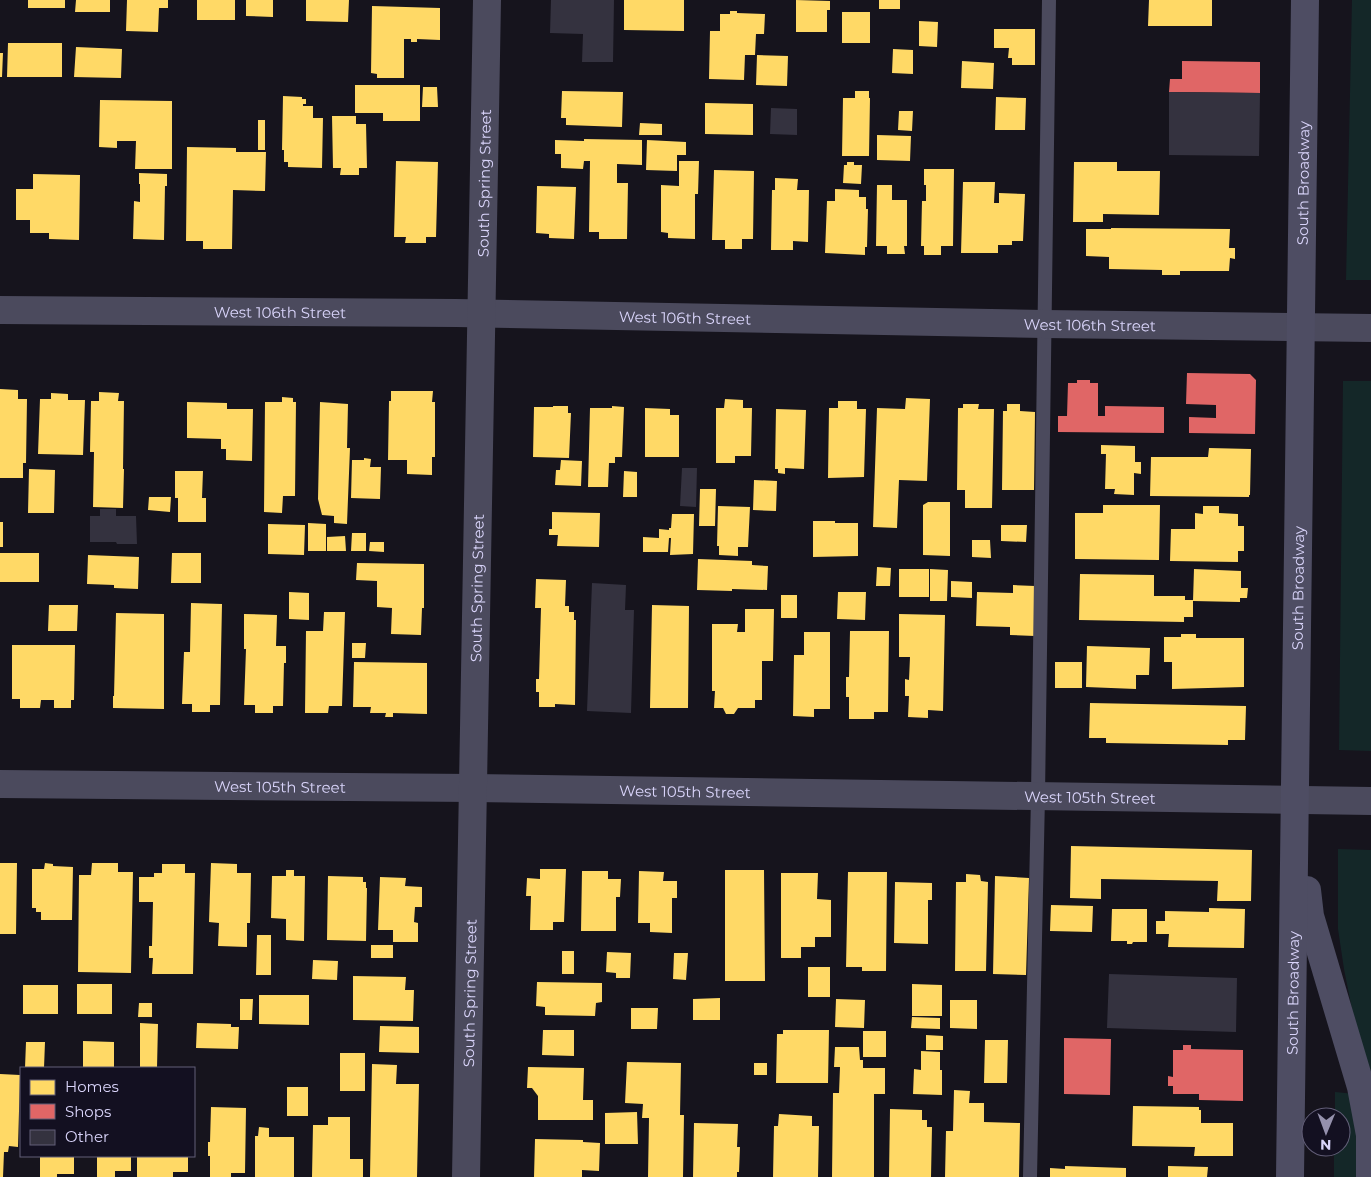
<svg xmlns="http://www.w3.org/2000/svg" width="1371" height="1177" viewBox="0 0 1371 1177" font-family="Montserrat,sans-serif">
<style>
.green{fill:#142728}
.homes{fill:#ffd966}
.shops{fill:#e06666}
.building{fill:#34323f}
.lines{fill:none;stroke-linecap:round;stroke-linejoin:round}
.lane{stroke:#4b4a5d;stroke-width:14}
.street{stroke:#4b4a5d;stroke-width:28}
.secondary{stroke:#4e4d63;stroke-width:28}
.labels{text-anchor:middle;dominant-baseline:central;stroke-width:5;stroke-linejoin:round;paint-order:stroke}
.street-label{font-size:15px;fill:#d9d4fa;stroke:#131021}
</style>
<rect width="100%" height="100%" fill="#16141d"/>
<path class="green" d="M1352 0H1371V280H1346Z
M1343 381H1371V751L1339 750Z
M1338 849 1371 850V1080L1355 1024 1344 969 1338 929Z
M1335 1092 1355 1094 1363 1177H1334V1147H1341V1117H1335Z"/>
<path class="homes" d="M28 0H65V8H28Z
M76 0H110V12H75Z
M127 0H168V8H159L158 32 126 31Z
M197 0H235V20H197Z
M246 0H273V17L246 16Z
M306 0H349L348 22 306 21Z
M624 0H684V31L624 30Z
M796 0 830 1V10H827V32H796Z
M879 0H900V9H879Z
M1149 0H1212V26H1148Z
M372 6 440 8V40L417 39V42H411V39H404V78H377V74L371 73Z
M730 11H737V13L765 14 764 34H756L755 55H745L744 80 709 79 710 31H720V14H730Z
M842 12H870V43H842Z
M919 21 938 22 937 47 919 46Z
M994 29H1035V65H1012V58H1008L1009 48H994Z
M8 43H62V77H7Z
M76 47 122 49 121 78 74 77Z
M893 49 913 50V74L892 73Z
M0 53H3L2 77H0Z
M757 55 788 56 787 86 756 85Z
M962 61 994 63 993 89 961 88Z
M355 85H420V121H383V113H355Z
M423 87H437L438 107H422Z
M562 91 623 92 622 127 566 125V118H561Z
M855 91H869V98H870L869 156H842L843 98H855Z
M283 96 302 97V99H306V104H303V106H313V118H323L322 168 288 167V162H284V150H282Z
M996 97 1026 98 1025 130H995Z
M100 100 172 101V169H135L136 141H117V148L99 147Z
M705 103 753 104V135L705 134Z
M899 111H913L912 131 898 130Z
M332 116H356V124H366L367 168H359V175H340L341 168H333Z
M258 120H265V150H258Z
M640 123 662 124V135H639Z
M877 135 911 136 910 161 877 160Z
M584 139 642 140V165L617 164V183H628L627 239H599V232H589L590 161H584L583 169 561 168V154H555V140L584 141Z
M647 140 686 142V155H677V171L646 170Z
M187 147 236 148V152H266L265 191 233 190 232 249H203V241H186Z
M396 161 438 162 436 237H426V243H405L406 237H394Z
M679 161H699L698 194H695V239L668 238V233L661 232V185L679 186Z
M847 162H854V165H862L861 184 843 183 844 165H847Z
M1074 162H1117V171H1160L1159 215 1103 214V222H1073Z
M924 169H954L953 246H941V255H924V246H921L922 201H926V185H924Z
M714 170 754 171 753 239H742V249H725V240H712Z
M139 173 167 174V186H165L164 240 133 239 134 201 140 202V184H139Z
M33 174 80 175 79 240 49 239V233H30V220H16V189H33Z
M775 178 798 179 797 190H809L808 242 793 241V250H771L772 190H775Z
M963 182H995L994 203H999V193L1025 194 1023 241H1012V245H998V253H961Z
M877 185H892V200H907V246H904L905 254H887V246H876Z
M537 186 576 187 574 239 549 238V234L536 233Z
M835 189 859 190V197H866V209H868L867 247H865V255L825 253 827 201H835Z
M1111 228 1230 229 1229 248H1235V259L1230 258 1229 271H1180V275H1162V270L1109 269V257L1086 256V229H1111Z
M0 389 18 390V399H27L26 463H23V478H0Z
M391 391H433L432 402H435V457H432V475L407 474V460H388L389 401H391Z
M99 392 119 393 118 401H124L123 469H124L123 508 93 507 94 452H90L91 401H99Z
M51 393 68 394V400H85L83 455 38 454 40 399H51Z
M282 397 293 398V402H296L295 496H283L282 513 264 512 265 402H282Z
M906 398 930 399 927 481 899 480 897 528 873 527 877 408 905 409Z
M725 399 743 400V408H752L751 456H735V463H716V408H724Z
M838 401H857V409H866L864 477 828 478 829 408H838Z
M187 402 227 403V409H253L252 461 226 460V449H221V439L187 438Z
M320 402 348 404 347 448H350L347 524 334 523V516L322 515 318 499Z
M963 404H979L978 409H994L992 508H965V490H957L958 408H963Z
M1007 404H1020V411L1035 412 1034 490H1002L1003 411H1007Z
M553 406H568V413H571L569 458 533 457 534 407H553Z
M612 406 624 407 622 457H615V463H609L608 487H588L590 408H612Z
M645 408 670 409V415H679V457H645Z
M776 409 806 410 804 469 785 468V474L778 473V469H775Z
M1101 445 1135 446V462H1141V474L1134 473V495L1114 494 1115 489H1105L1106 454H1101Z
M1209 448 1251 449 1250 495H1249V497L1150 496 1151 457H1208Z
M364 458 371 459 370 467H381L380 499 351 498 352 460H364Z
M561 460 582 461 581 486 555 485 556 470H560Z
M29 469 55 470 54 513H28Z
M175 471H203L202 498H206V522H178V498H175Z
M624 471 637 472V497H623Z
M754 480 777 481 776 511 753 510Z
M700 489H716L715 526H699Z
M149 497H171L170 512 148 510Z
M928 502H950V556L923 555V505Z
M1103 505H1160L1159 560 1075 559V513H1103Z
M718 506 750 507 748 547H738V556L719 555V546H717Z
M1203 506H1219V513L1238 514V526H1244V551H1238V562L1170 561 1171 529H1195V513L1203 514Z
M552 512 600 513 599 547 557 546 558 535H549V529H552Z
M672 514H694L693 554 670 555 671 538H669L668 552H643V537L659 538V529L669 530V528H671Z
M813 521H835V523H858V556L813 557Z
M0 522H3V547H0Z
M308 523 326 524V551H308Z
M268 524 305 525 304 555 268 554Z
M1001 525H1027L1026 542 1001 541Z
M352 533H366V551H351Z
M345 536 346 551H327V537Z
M972 540H990L991 558 972 557Z
M370 542H384V552L369 551Z
M0 553H39V582H0Z
M172 553H201V583H171Z
M88 555 139 557 138 589 114 588V585L87 584Z
M698 559 752 561V565L768 566 767 590 732 589V591L697 590Z
M357 563 424 564V608H422L421 635 391 634 392 608 377 607V581L356 580Z
M877 567 891 568 890 586H876Z
M899 569H929V597H899Z
M930 569 948 570 947 601H930Z
M1194 569 1241 571V588H1248L1247 598H1240V602L1193 601Z
M1080 574 1154 575V596H1185V600H1193V617H1184V622L1079 620Z
M536 579 566 580 565 606H569V612H574V620H576L575 705 555 704V707H539V692H536V679H539L541 608H535Z
M951 581 972 582V598L951 597Z
M1013 585 1035 586V636L1010 635V627L976 626 977 592 1013 593Z
M289 592 309 593V620L289 619Z
M838 592H866L865 620 837 619Z
M781 595H797V618H781Z
M191 603 222 604 220 705H210V712H192V704H182L184 652H190Z
M49 605H78L77 631H48Z
M652 605 689 606 688 708H650Z
M745 609H774L773 661H762V700H755V708H738L734 714H726L723 708H714L715 691H712V624H738L737 632H745Z
M324 612H345L342 706H329L328 713H305L306 631H323Z
M116 613 164 614V709L113 708V696H114Z
M244 614 277 615 276 646H286V663H284L283 706H273V713H255V705H244L246 649H244Z
M899 614 945 615 943 711 928 710V718L908 717 909 696H905V679L909 680 910 657H899Z
M850 631H889L888 712H874V719H849V697H846V677H849Z
M804 632H830V709H814V717L793 716 794 655H804Z
M1181 634H1196V638H1244V687L1172 689V662H1164V637H1181Z
M352 643H366L365 658H352Z
M12 645H75L74 700H71V708H54V700H41L40 708H20V699H12Z
M1087 646 1150 648 1149 675H1136V689L1086 687Z
M354 662 427 663V714L393 713V717H385L386 713H370L371 707H353Z
M1055 662H1082V688H1055Z
M1090 703 1246 706 1245 740H1228V745L1106 743V738H1089Z
M1071 846 1252 850 1251 901H1217L1218 881 1101 879V899L1070 898Z
M0 863H17L16 934H0Z
M45 863 53 864V866L73 867 72 920H41V912H36V908H32V869H44Z
M92 863H118V872H133L131 973 78 972 79 875H91Z
M211 863 237 864V873H251L250 923H247V947L218 946 219 923 209 922Z
M162 864H185V873H195L193 974H152L153 958H149V946H152L153 902H139V877H154V873H162Z
M540 869H566L564 922H553V930H530L531 896H526L527 878 540 879Z
M286 870H294V876H305L304 941 286 940V919L271 918 272 876H286Z
M725 870H764L765 981H725Z
M582 871H608V879H621L620 897H616V931H581Z
M639 871 664 872 663 881H677V898H672V933L650 932V923H638Z
M848 872H887L886 971H862V967H846Z
M781 873H818L817 899 831 900V937H815V947H801V958H781Z
M966 874 980 875 981 881 988 882 986 971H955L956 882H966Z
M328 876 363 877V882H366V888H367L366 941 327 940Z
M995 876 1029 878 1026 975 993 974Z
M380 877 406 878 405 886 422 887V907H415L414 922 418 923V942H393V930H378Z
M895 882 932 883V900H928V944L894 943Z
M1051 905 1093 906 1092 932 1050 931Z
M1209 908 1245 909 1244 948 1168 947 1169 934H1156V921H1165V911L1209 912Z
M1112 909H1147V942H1133L1132 944H1127V941H1111Z
M257 935H271V975H256Z
M371 945H393V958H371Z
M562 951H574V974H562Z
M607 952 631 953 630 978H616V973L606 972Z
M674 953H688L686 980 673 979Z
M313 960 338 961 337 980 312 979Z
M808 967H830V997H808Z
M353 976 406 977 405 990H414L413 1021 353 1020Z
M537 982 602 983V1002L596 1003 595 1016 545 1015V1007L536 1006Z
M77 984H112V1014H77Z
M912 984 942 985V1016H912Z
M23 985H58V1014H23Z
M259 995H309V1025L259 1024Z
M720 998V1020H693V999Z
M240 999H253L252 1020H240Z
M836 999 865 1000 864 1028 835 1027Z
M950 1000H977V1029L950 1028Z
M139 1003H152V1017H138Z
M631 1008H658L657 1029H631Z
M912 1017 940 1018V1029L911 1028Z
M140 1023 158 1024 157 1068H140Z
M197 1023 231 1024V1027H239L238 1049 196 1048Z
M380 1026 419 1027V1053L379 1052Z
M543 1030H574V1056L542 1055Z
M783 1030H829L828 1083H776L777 1034H783Z
M863 1031H886V1057H863Z
M926 1035 943 1036V1050H926Z
M985 1040H1008L1007 1083H984Z
M83 1041 114 1042V1068H83Z
M26 1042H45L44 1068H25Z
M835 1047H859L860 1060H863V1068H885V1094H874V1177H832L833 1093H839L840 1067H834Z
M921 1051 940 1052V1070H942V1095L913 1094 914 1069 921 1070Z
M340 1053H365V1091H340Z
M627 1062 681 1063 680 1115H684L683 1177H648L649 1118H642L643 1104 625 1103Z
M754 1063H767V1075H754Z
M372 1064 397 1065 396 1084H419L417 1177H370Z
M528 1067 584 1068 583 1100H593V1120H538V1096L532 1088H527Z
M0 1074 20 1075 18 1147 9 1146 8 1152H4L3 1177H0Z
M287 1087H308V1116H287Z
M954 1090 970 1091 969 1103H984V1122L1020 1123 1019 1177H945L946 1131H953Z
M1133 1106 1199 1107V1110H1201V1123H1233V1156H1194L1195 1147 1132 1146Z
M211 1107 246 1108 245 1173H231V1177H210V1156H208V1142H210Z
M890 1109 922 1110V1120H927V1127H932L931 1177H889Z
M637 1112 638 1144H605V1113Z
M779 1114 812 1116V1126H819L818 1177H773L774 1126H778Z
M328 1117H350V1159H363V1177H312L313 1125H328Z
M694 1123 738 1124 737 1147H740L739 1172H737V1177H693Z
M259 1127 269 1128V1137H294V1177H255V1136H258Z
M535 1139 583 1140V1142L600 1143 599 1171 582 1170V1177H534Z
M40 1156H74V1174H57V1177H40Z
M97 1156H131V1171H115V1177H97Z
M137 1156H188V1172H173V1177H137Z
M1065 1166 1126 1168V1177H1050V1168L1065 1169Z
M1168 1166 1208 1167 1207 1177H1168Z"/>
<path class="shops" d="M1182 61 1260 62V93L1169 92 1170 79H1182Z
M1187 373 1250 374 1256 380 1255 434 1189 433V417L1216 418V405L1186 404Z
M1077 380H1090V383H1098V416H1105V406L1164 407V433L1058 432V416H1067L1068 383H1077Z
M1064 1038 1111 1039 1110 1095 1064 1094Z
M1183 1045H1191V1049L1243 1050V1101L1199 1100V1094H1173V1086H1168V1076L1173 1077V1050H1183Z"/>
<path class="building" d="M551 0H614L613 62H582L583 34 550 33Z
M1169 92 1260 93 1259 156 1169 155Z
M771 108 797 109V135L770 134Z
M682 468H697L696 507 680 506Z
M100 509H116V516H136L137 544H117L116 542H90V516H100Z
M592 583 626 585 625 610H634L631 713 587 711Z
M1109 974 1237 978 1236 1032 1107 1028Z"/>
<g class="lines">
<path class="lane" d="M1030 1177 1038 796 1049 0"/>
<g class="street">
<path id="s1" d="M0 310 456 313 1044 324 1371 328"/>
<path id="s2" d="M0 784 473 788 1371 801"/>
<path id="s3" d="M466 1177 487 0"/>
</g>
<g class="secondary">
<path d="M1307 890 1310 916 1361 1087 1370 1135V1177"/>
<path id="s4" d="M1290 1177 1305 0"/>
</g>
</g>
<g class="labels">
<g class="street-label">
<text stroke="none"><textPath href="#s3" startOffset="994">South Spring Street</textPath></text>
<text stroke="none"><textPath href="#s4" startOffset="994">South Broadway</textPath></text>
<text stroke="none"><textPath href="#s1" startOffset="280">West 106th Street</textPath></text>
<text stroke="none"><textPath href="#s1" startOffset="685">West 106th Street</textPath></text>
<text stroke="none"><textPath href="#s1" startOffset="1090">West 106th Street</textPath></text>
<text stroke="none"><textPath href="#s3" startOffset="589">South Spring Street</textPath></text>
<text stroke="none"><textPath href="#s4" startOffset="589">South Broadway</textPath></text>
<text stroke="none"><textPath href="#s2" startOffset="280">West 105th Street</textPath></text>
<text stroke="none"><textPath href="#s2" startOffset="685">West 105th Street</textPath></text>
<text stroke="none"><textPath href="#s2" startOffset="1090">West 105th Street</textPath></text>
<text stroke="none"><textPath href="#s3" startOffset="184">South Spring Street</textPath></text>
<text stroke="none"><textPath href="#s4" startOffset="184">South Broadway</textPath></text>
</g>
</g>
<rect x="20" y="1067" width="175" height="90" fill="#131021" stroke="#625e78"/>
<rect x="30" y="1080" width="25" height="15" fill="#ffd966" stroke="#625e78"/>
<text x="65" y="1092" font-size="15" fill="#d9d4fa">Homes</text>
<rect x="30" y="1104" width="25" height="15" fill="#e06666" stroke="#625e78"/>
<text x="65" y="1117" font-size="15" fill="#d9d4fa">Shops</text>
<rect x="30" y="1130" width="25" height="15" fill="#34323f" stroke="#625e78"/>
<text x="65" y="1142" font-size="15" fill="#d9d4fa">Other</text>
<g transform="translate(1326 1132) rotate(181)"><circle r="24" fill="#131021" stroke="#625e78"/>
<path d="M0-4L9 19L0 12L-9 19Z" fill="#9591ad"/>
<text y="-8" font-size="14" font-weight="bold" text-anchor="middle" fill="#d9d4fa">N</text>
</g>
</svg>
